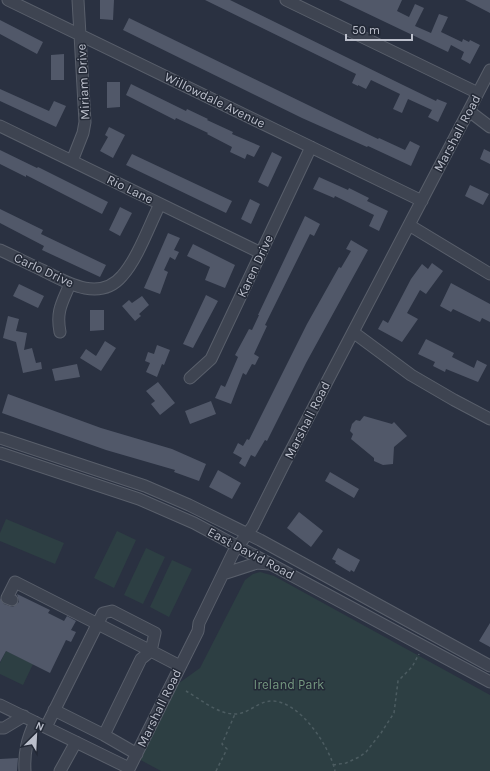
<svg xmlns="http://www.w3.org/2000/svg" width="490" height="771" viewBox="0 0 490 771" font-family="Karla,sans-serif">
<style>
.green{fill:#2d3f43}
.building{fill:#515869}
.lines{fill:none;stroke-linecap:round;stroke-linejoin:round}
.minor-casing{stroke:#595f6b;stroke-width:13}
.path{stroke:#4c5c61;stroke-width:1.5;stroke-dasharray:3 3;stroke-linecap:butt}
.minor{stroke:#3e4451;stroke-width:11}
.labels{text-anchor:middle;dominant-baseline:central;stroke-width:3;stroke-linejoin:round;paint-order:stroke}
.street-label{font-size:13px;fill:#bbbfcb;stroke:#232936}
.park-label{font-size:13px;fill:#759981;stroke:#232936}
</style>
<rect width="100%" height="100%" fill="#2a3141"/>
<path class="green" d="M6 519 64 543 55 564 0 541V533Z
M117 531 136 540 114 588 94 578Z
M146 548 165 557 143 604 124 595Z
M172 560 192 569 169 617 150 607Z
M260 572 274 576 490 695V771H161L135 757 168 691 200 668 245 580 253 574Z
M6 651 33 664 23 685 0 674V663Z"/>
<path class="building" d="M100 0H114L113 20 100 19Z
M205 0H230L403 85 436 101 437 99 447 103 438 122 428 117 432 110 408 99 402 113 393 109 400 94 371 80 366 89 358 85V86L352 83 356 74Z
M339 0H402L397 11 409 17 415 4 424 8 415 26 431 33 439 14 448 17 441 32 462 42 463 39 469 42 470 40 480 45 470 64 461 59 464 52 451 45 448 52Z
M465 0H490V13Z
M129 18 378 139 379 138 405 150 410 141 420 146 411 166 368 146 367 147 302 118 123 30Z
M0 20 43 42 37 54 0 34Z
M64 54V80H51V55Z
M107 82H120V107L107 108Z
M131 84 186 111 187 109 208 119 207 120 233 132 232 134 260 146 254 157 247 154 245 159 230 152 232 147 207 134 208 133 176 118 175 120 126 95Z
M0 89 49 111 54 101 66 106 56 127 0 101Z
M109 127 125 135 113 158 100 151 108 137 105 135Z
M484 149 490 152V164L480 159Z
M0 150 37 168 38 167 108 202 102 214 26 175V177L0 164Z
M272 152 282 157 268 187 258 182Z
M132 154 232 201 226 213 126 165Z
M319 177 348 190 349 188 369 198 367 201 388 211 379 231 369 226 374 215 335 196 334 198 313 189Z
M470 185 489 194 483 205 465 196Z
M250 199 260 204 251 224 241 219Z
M120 207 132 213 120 236 109 230Z
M0 209 43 230 41 234 106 265 100 277 42 250 44 246 0 223Z
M305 216 320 224 314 236 310 234 265 325 267 326 254 354 259 357 255 365 252 364 246 375 243 373 231 404 215 398 221 385 225 387 238 357 235 355 249 329 252 330 259 315H258Z
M168 233 180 238 174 250 179 252 175 260 170 257 164 270 168 272 160 294 144 288Z
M351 240 368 250 306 363 267 441 265 440 255 457 251 455 245 467 239 463 242 458 233 453 238 443 243 446 247 439 249 440 307 324 339 267 341 268 351 251 346 249Z
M193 244 235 265 225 288 205 280 210 267 187 256Z
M432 263 443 271 426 294 420 290 407 313 418 319 402 342 378 329 383 320 388 323 411 279 422 264 428 269Z
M451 283 490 304V322L482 318 480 322 453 309 451 312 440 306Z
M19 284 44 296 38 308 13 296Z
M206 295 218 301 193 348 183 344Z
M142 296 149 305 139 314 141 316 135 321 122 306 129 300 132 303Z
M90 310H104V330L90 331Z
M8 316 19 319 16 331 27 333 24 350 32 348 36 363 41 362 42 369 23 373 16 342 3 338Z
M426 339 454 353 452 357 474 368 477 360 487 365 478 382 446 369 445 372 433 366 435 362 418 354Z
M105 341 116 348 101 371 80 358 86 349 96 356Z
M157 345 170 350 164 365 162 364 157 377 146 372 150 363 145 361 148 352 154 354Z
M77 364 80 377 55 381 52 369Z
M158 382 175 403 160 415 151 404 155 401 146 391Z
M8 394 101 428 172 449 206 464 199 481 174 472 175 470 106 450 2 413Z
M211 401 216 414 190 424 185 411Z
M364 416 392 424 394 422 407 436 394 447 393 464 383 465 374 461V458L351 439 353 434 350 431 352 424 356 420 360 421Z
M218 470 241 483 232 499 209 487Z
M330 472 359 489 354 498 325 481Z
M299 512 323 531 311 547 287 528Z
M338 548 360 560 354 572 351 570 350 572 335 563 336 561 332 559Z
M17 594 50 610 48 613 64 621 67 616 76 621 71 630 76 632 71 642 66 640 50 673 6 651 0 662V598L4 604 13 607 19 602Z
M490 623V647L479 641Z
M18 758 17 771H0V759Z"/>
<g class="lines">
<g class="minor-casing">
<path id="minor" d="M8 0 422 201
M286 0 478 93
M469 111 490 127
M0 126 261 253
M72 161 83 133 85 122 78 0
M409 225 490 274
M0 250C15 257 29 264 44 271 67 283 100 302 122 276 138 258 149 226 160 204
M60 332C56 311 62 303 70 284
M353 332 411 375 454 400 490 419
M190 378 211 359 311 147
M0 438 145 486 189 505 260 540 490 666
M0 453 139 499 194 523 490 682
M223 574 257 563 269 564
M12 600 7 598 15 582 151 651 141 659 104 735
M0 705 129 768
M54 710 104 735 137 754
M46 727 103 613 112 611 155 633 151 651 180 666
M0 728H4L24 716
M25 771C24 752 27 739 35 722
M60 771 76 742
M128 771 198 631 199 623 233 553 253 526 285 462 490 70"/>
</g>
<path class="path" d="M186 691C200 699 219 715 236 714 250 713 258 701 272 701 300 701 330 747 335 771
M333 765 346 763 359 757 366 752 381 733 394 713 398 681 412 667 419 654
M216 771 227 749 222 744 235 714"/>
<use href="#minor" class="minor"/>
</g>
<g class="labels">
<g class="street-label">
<text transform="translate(83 82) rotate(-93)">Miriam Drive</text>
<text transform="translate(215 100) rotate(26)">Willowdale Avenue</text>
<text transform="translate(457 133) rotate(-62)">Marshall Road</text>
<text transform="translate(130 189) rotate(26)">Rio Lane</text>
<text transform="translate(255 266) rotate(-65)">Karen Drive</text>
<text transform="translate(44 270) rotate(25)">Carlo Drive</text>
<text transform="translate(307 420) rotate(-63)">Marshall Road</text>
<text transform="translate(251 553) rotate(28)">East David Road</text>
<text transform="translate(159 708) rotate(-64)">Marshall Road</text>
</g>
<g class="park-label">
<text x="289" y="684">Ireland Park</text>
</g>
</g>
<g transform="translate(36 735) rotate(24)" stroke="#232936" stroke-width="3" paint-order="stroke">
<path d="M0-3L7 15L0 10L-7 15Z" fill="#bbbfcb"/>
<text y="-6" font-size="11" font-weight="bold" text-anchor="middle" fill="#bbbfcb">N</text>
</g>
<path d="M346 34v6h66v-6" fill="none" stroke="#bbbfcb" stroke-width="2"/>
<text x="352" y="34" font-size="12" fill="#bbbfcb" stroke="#232936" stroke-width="3" paint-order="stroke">50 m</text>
</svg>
